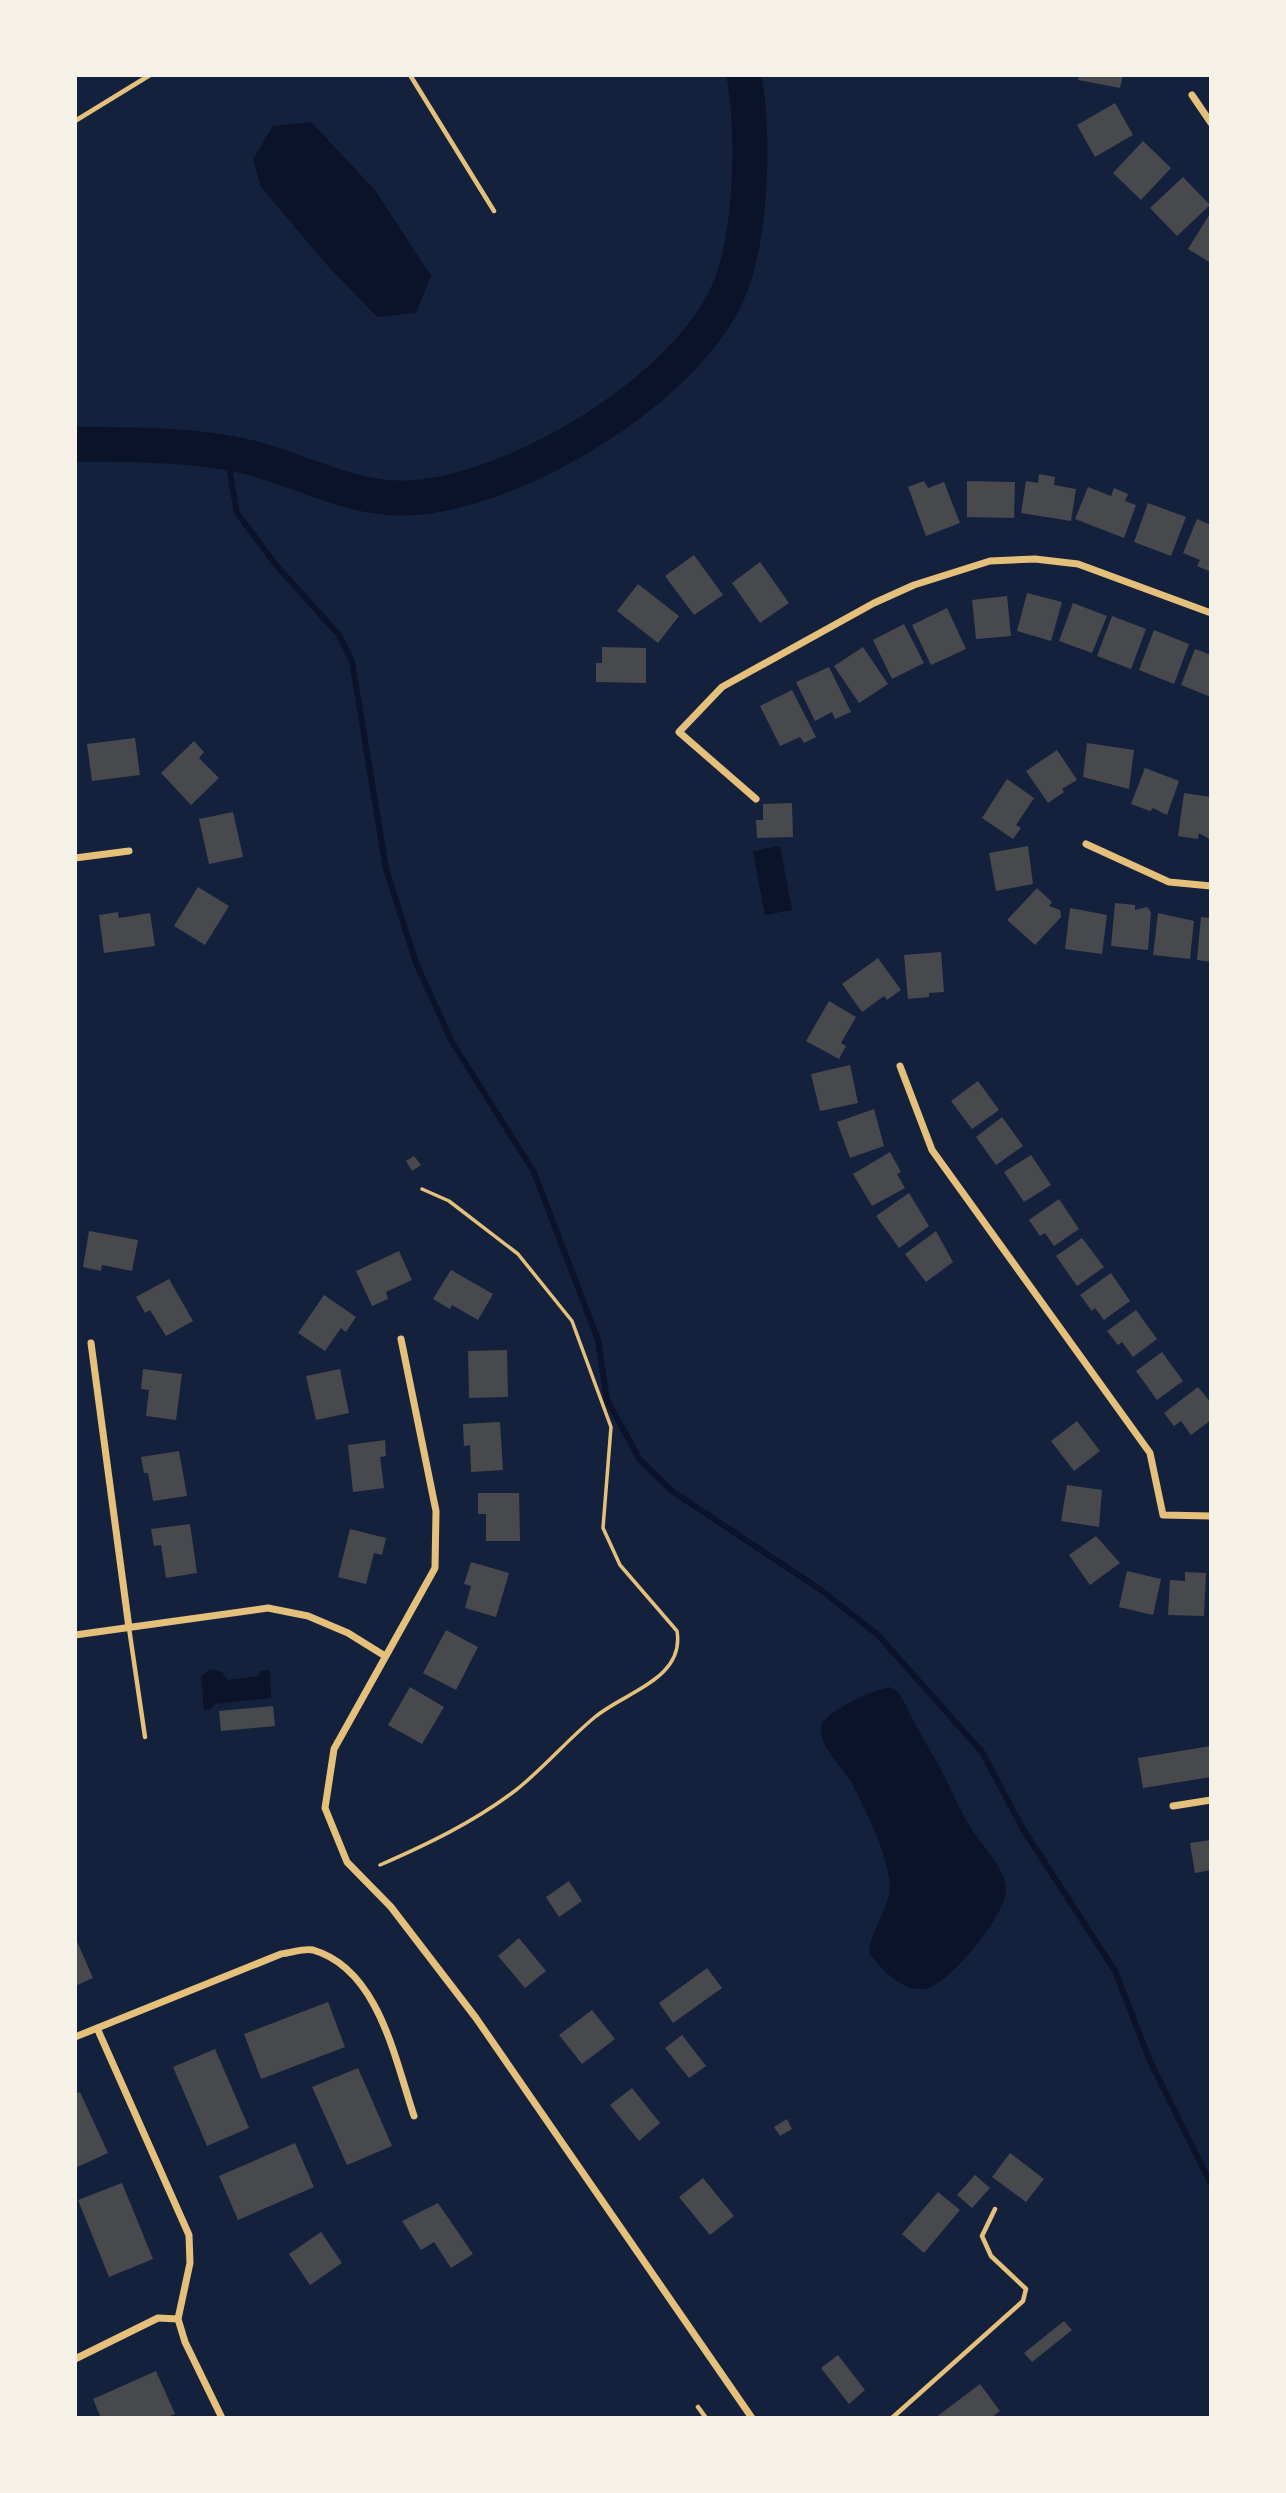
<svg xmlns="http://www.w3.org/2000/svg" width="1286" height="2493" viewBox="0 0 1286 2493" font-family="'Times New Roman',serif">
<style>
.water{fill:#0b132b}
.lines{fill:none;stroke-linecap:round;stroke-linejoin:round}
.stream{stroke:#0b132b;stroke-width:6}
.river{stroke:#0b132b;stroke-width:35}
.building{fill:#48494c}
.path{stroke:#e5c07b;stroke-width:3.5}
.service{stroke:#e5c07b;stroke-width:4.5}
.minor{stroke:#e5c07b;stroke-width:7}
</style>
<rect width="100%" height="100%" fill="#14213d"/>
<path class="water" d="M311 122 375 190 431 276 416 313 377 317 327 265 261 187 253 159 273 126Z
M780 846 792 910 765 915 753 851Z
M210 1669 222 1672 228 1680 258 1676 261 1671 270 1670 271 1698 214 1704 211 1709 204 1710 201 1677Z
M889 1687 898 1692 906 1705C915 1726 928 1746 939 1766 950 1786 959 1809 971 1828 982 1846 1004 1866 1006 1888 1008 1914 948 1986 925 1989 902 1992 881 1969 869 1953 871 1925 894 1906 889 1877 883 1844 866 1811 851 1782 842 1766 818 1746 821 1726 824 1712 874 1690 889 1687Z"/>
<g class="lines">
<path class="stream" d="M238 454 230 473 237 513 276 565 339 635 352 661 386 869 416 963 452 1042 534 1172 598 1340 607 1400 640 1460 672 1491 821 1590 878 1635 982 1752 1023 1829 1115 1971 1150 2061 1211 2184"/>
<path class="river" d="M75 444C129 445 187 444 239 455 297 467 347 500 407 498 515 494 692 387 731 285 752 230 754 133 744 75"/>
</g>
<path class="building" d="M1079 75H1123L1120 88 1078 80Z
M1115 103 1133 135 1095 157 1077 125Z
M1143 141 1171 168 1141 200 1113 173Z
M1183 177 1210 205 1177 236 1150 208Z
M1211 212V263L1188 249Z
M1039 474 1055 477 1054 485 1076 489 1071 521 1021 513 1026 481 1038 483Z
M924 481 928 488 944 482 960 523 926 536 908 487Z
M967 481 1015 482 1014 518 967 517Z
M1088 487 1111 496 1114 488 1128 494 1125 501 1136 505 1124 538 1075 519Z
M1148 503 1186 517 1171 556 1134 542Z
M1197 519 1211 525V572L1197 566 1200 560 1183 553Z
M694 555 723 595 694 615 665 576Z
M760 562 789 603 760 623 732 583Z
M638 584 679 616 658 643 617 611Z
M1027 593 1062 602 1051 641 1017 631Z
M1007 596 1011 636 976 639 972 600Z
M1073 603 1107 616 1092 653 1059 641Z
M947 608 966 649 931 665 912 625Z
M1112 616 1146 629 1131 669 1097 656Z
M904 624 924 663 892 679 873 640Z
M1154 630 1189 644 1174 684 1139 670Z
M602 647 646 648V683L596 682V663H602Z
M863 647 888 684 859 703 834 666Z
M1195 649 1211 655V697L1181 685Z
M829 667 851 712 835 719 832 712 815 721 796 682Z
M792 690 816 737 804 743 800 737 780 746 760 706Z
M135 738 140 775 92 781 87 744Z
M194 741 204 752 199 758 219 778 191 805 161 773Z
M1087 743 1134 750 1129 789 1083 777Z
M1057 750 1077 780 1062 789 1064 792 1048 803 1026 771Z
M1145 768 1179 781 1167 815 1153 808 1150 811 1131 804Z
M1007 779 1034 798 1016 825 1021 828 1013 839 982 818Z
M1184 793 1211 797V840L1199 833 1198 839 1178 836Z
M792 803 793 837 757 838 756 820H763V804Z
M233 812 243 857 209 864 199 819Z
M1028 846 1033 884 996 891 989 853Z
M198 887 229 906 205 945 174 926Z
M1037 888 1052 902 1049 906 1060 910 1061 917 1035 945 1007 920Z
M1115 903 1135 905V910L1147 907 1151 912 1148 950 1111 946Z
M1070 908 1107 915 1102 954 1065 949Z
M118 912 119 918 150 913 155 946 104 953 99 915Z
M1158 913 1194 921 1190 959 1153 955Z
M1201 917 1211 918V962L1197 960Z
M941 952 944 992 929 993V997L908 999 904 955Z
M878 958 901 990 887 1000 884 996 862 1012 842 984Z
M829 1001 856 1017 841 1043 846 1046 839 1059 806 1041Z
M850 1065 858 1103 820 1111 811 1074Z
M978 1081 999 1110 972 1129 951 1101Z
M874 1109 884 1146 850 1158 837 1122Z
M1002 1117 1023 1146 996 1165 976 1137Z
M890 1152 901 1172 897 1174 905 1188 872 1206 853 1174Z
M1031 1155 1051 1185 1024 1202 1004 1172Z
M414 1156 421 1165 412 1171 406 1161Z
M909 1193 929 1226 899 1248 876 1216Z
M1059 1199 1079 1229 1054 1246 1045 1233 1040 1236 1029 1220Z
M89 1231 138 1240 132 1271 102 1265 101 1271 83 1267Z
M936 1231 953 1262 926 1282 905 1254Z
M1082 1238 1104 1267 1077 1286 1056 1256Z
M399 1251 412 1280 386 1292 388 1299 372 1306 356 1271Z
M451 1270 493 1294 478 1320 452 1305 450 1309 433 1299Z
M1111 1273 1130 1301 1104 1320 1095 1308 1092 1311 1080 1295Z
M169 1279 193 1321 166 1336 150 1310 145 1313 136 1297Z
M324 1295 356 1317 346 1332 341 1328 325 1351 298 1333Z
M1136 1310 1157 1339 1133 1357 1122 1342 1118 1345 1107 1331Z
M507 1350 508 1397 469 1398 468 1351Z
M1162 1352 1183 1381 1157 1400 1136 1371Z
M143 1369 182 1374 176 1420 146 1416 149 1390 141 1389Z
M340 1369 349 1413 316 1420 306 1376Z
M1198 1387 1211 1403V1420L1191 1435 1181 1421 1174 1426 1164 1413Z
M1077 1421 1100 1451 1074 1471 1051 1441Z
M500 1422 503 1470 471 1472 470 1445 464 1446 463 1424Z
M385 1440 386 1456 380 1457 384 1488 353 1492 348 1445Z
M179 1451 187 1496 153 1501 148 1473H144L141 1457Z
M1067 1485 1102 1490 1099 1527 1061 1521Z
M478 1493H519L520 1541H486V1514H478Z
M190 1524 197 1573 166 1578 161 1545 154 1546 151 1529Z
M350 1529 386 1538 382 1555 374 1553 366 1584 338 1577Z
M1096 1536 1120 1563 1090 1585 1069 1555Z
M471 1562 509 1573 496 1617 465 1608 471 1586 464 1584Z
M1127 1571 1161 1579 1153 1615 1119 1607Z
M1185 1572 1206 1573 1204 1616 1168 1615 1170 1580 1185 1581Z
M446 1630 478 1647 456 1690 423 1673Z
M410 1687 444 1707 422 1744 388 1725Z
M273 1706 275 1726 221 1731 219 1711Z
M1211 1746V1777L1143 1788 1138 1758Z
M1211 1840V1870L1195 1873 1190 1843Z
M569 1881 582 1901 559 1917 546 1897Z
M75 1937 93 1978 75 1986Z
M519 1938 546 1971 525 1988 498 1956Z
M707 1968 722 1988 673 2023 659 2003Z
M328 2002 345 2047 261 2079 244 2034Z
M592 2010 615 2039 582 2064 559 2035Z
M682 2035 706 2066 689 2078 665 2048Z
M215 2049 249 2128 207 2146 173 2067Z
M358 2068 392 2146 347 2165 312 2087Z
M632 2088 660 2123 639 2141 610 2105Z
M80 2092 108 2153 75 2168V2094Z
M787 2119 792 2129 780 2136 774 2127Z
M295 2143 314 2187 238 2220 219 2176Z
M1010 2153 1044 2179 1026 2202 992 2177Z
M975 2175 990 2188 972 2208 957 2195Z
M703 2178 734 2216 710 2235 679 2197Z
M122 2183 153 2259 109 2277 78 2200Z
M938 2192 960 2210 924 2253 902 2234Z
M438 2203 473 2254 451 2268 434 2242 421 2250 402 2221Z
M321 2232 342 2263 310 2285 289 2254Z
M1064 2321 1072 2330 1032 2362 1024 2353Z
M838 2355 865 2390 849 2404 821 2368Z
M156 2371 175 2414 166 2418H101L93 2399Z
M980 2384 1000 2411 991 2418H935Z"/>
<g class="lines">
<path class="path" d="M380 1865C428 1844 474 1822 516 1790 544 1768 567 1740 595 1717 625 1692 685 1679 677 1631L620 1565 603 1528 611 1427 572 1321 518 1254 449 1201 422 1189"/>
<path class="service" d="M410 75 494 211
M75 121 150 75
M129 1628 145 1737
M698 2407 706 2418
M892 2418 1023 2301 1026 2289 991 2256 982 2236 995 2209"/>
<path class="minor" d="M1192 95 1211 123
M756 799 679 732 722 687 874 603 914 585 990 561 1035 559 1078 564 1211 613
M1086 844 1169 882 1211 886
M75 858 129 851
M900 1066 932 1150 1150 1453 1163 1515 1211 1516
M401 1339 436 1511 435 1568 334 1749 325 1808 347 1862 391 1907 476 2018 752 2418
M91 1343 129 1628
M75 1635 268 1608 308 1616 348 1633 385 1656
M1173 1806 1211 1800
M97 2028 189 2235 190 2263 178 2319 185 2342 222 2418
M75 2037 281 1954C291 1953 304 1948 313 1950 379 1969 395 2060 414 2116
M75 2359 158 2318 178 2319"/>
</g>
<rect width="1286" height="2493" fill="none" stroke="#f6f1e7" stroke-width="154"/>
</svg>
